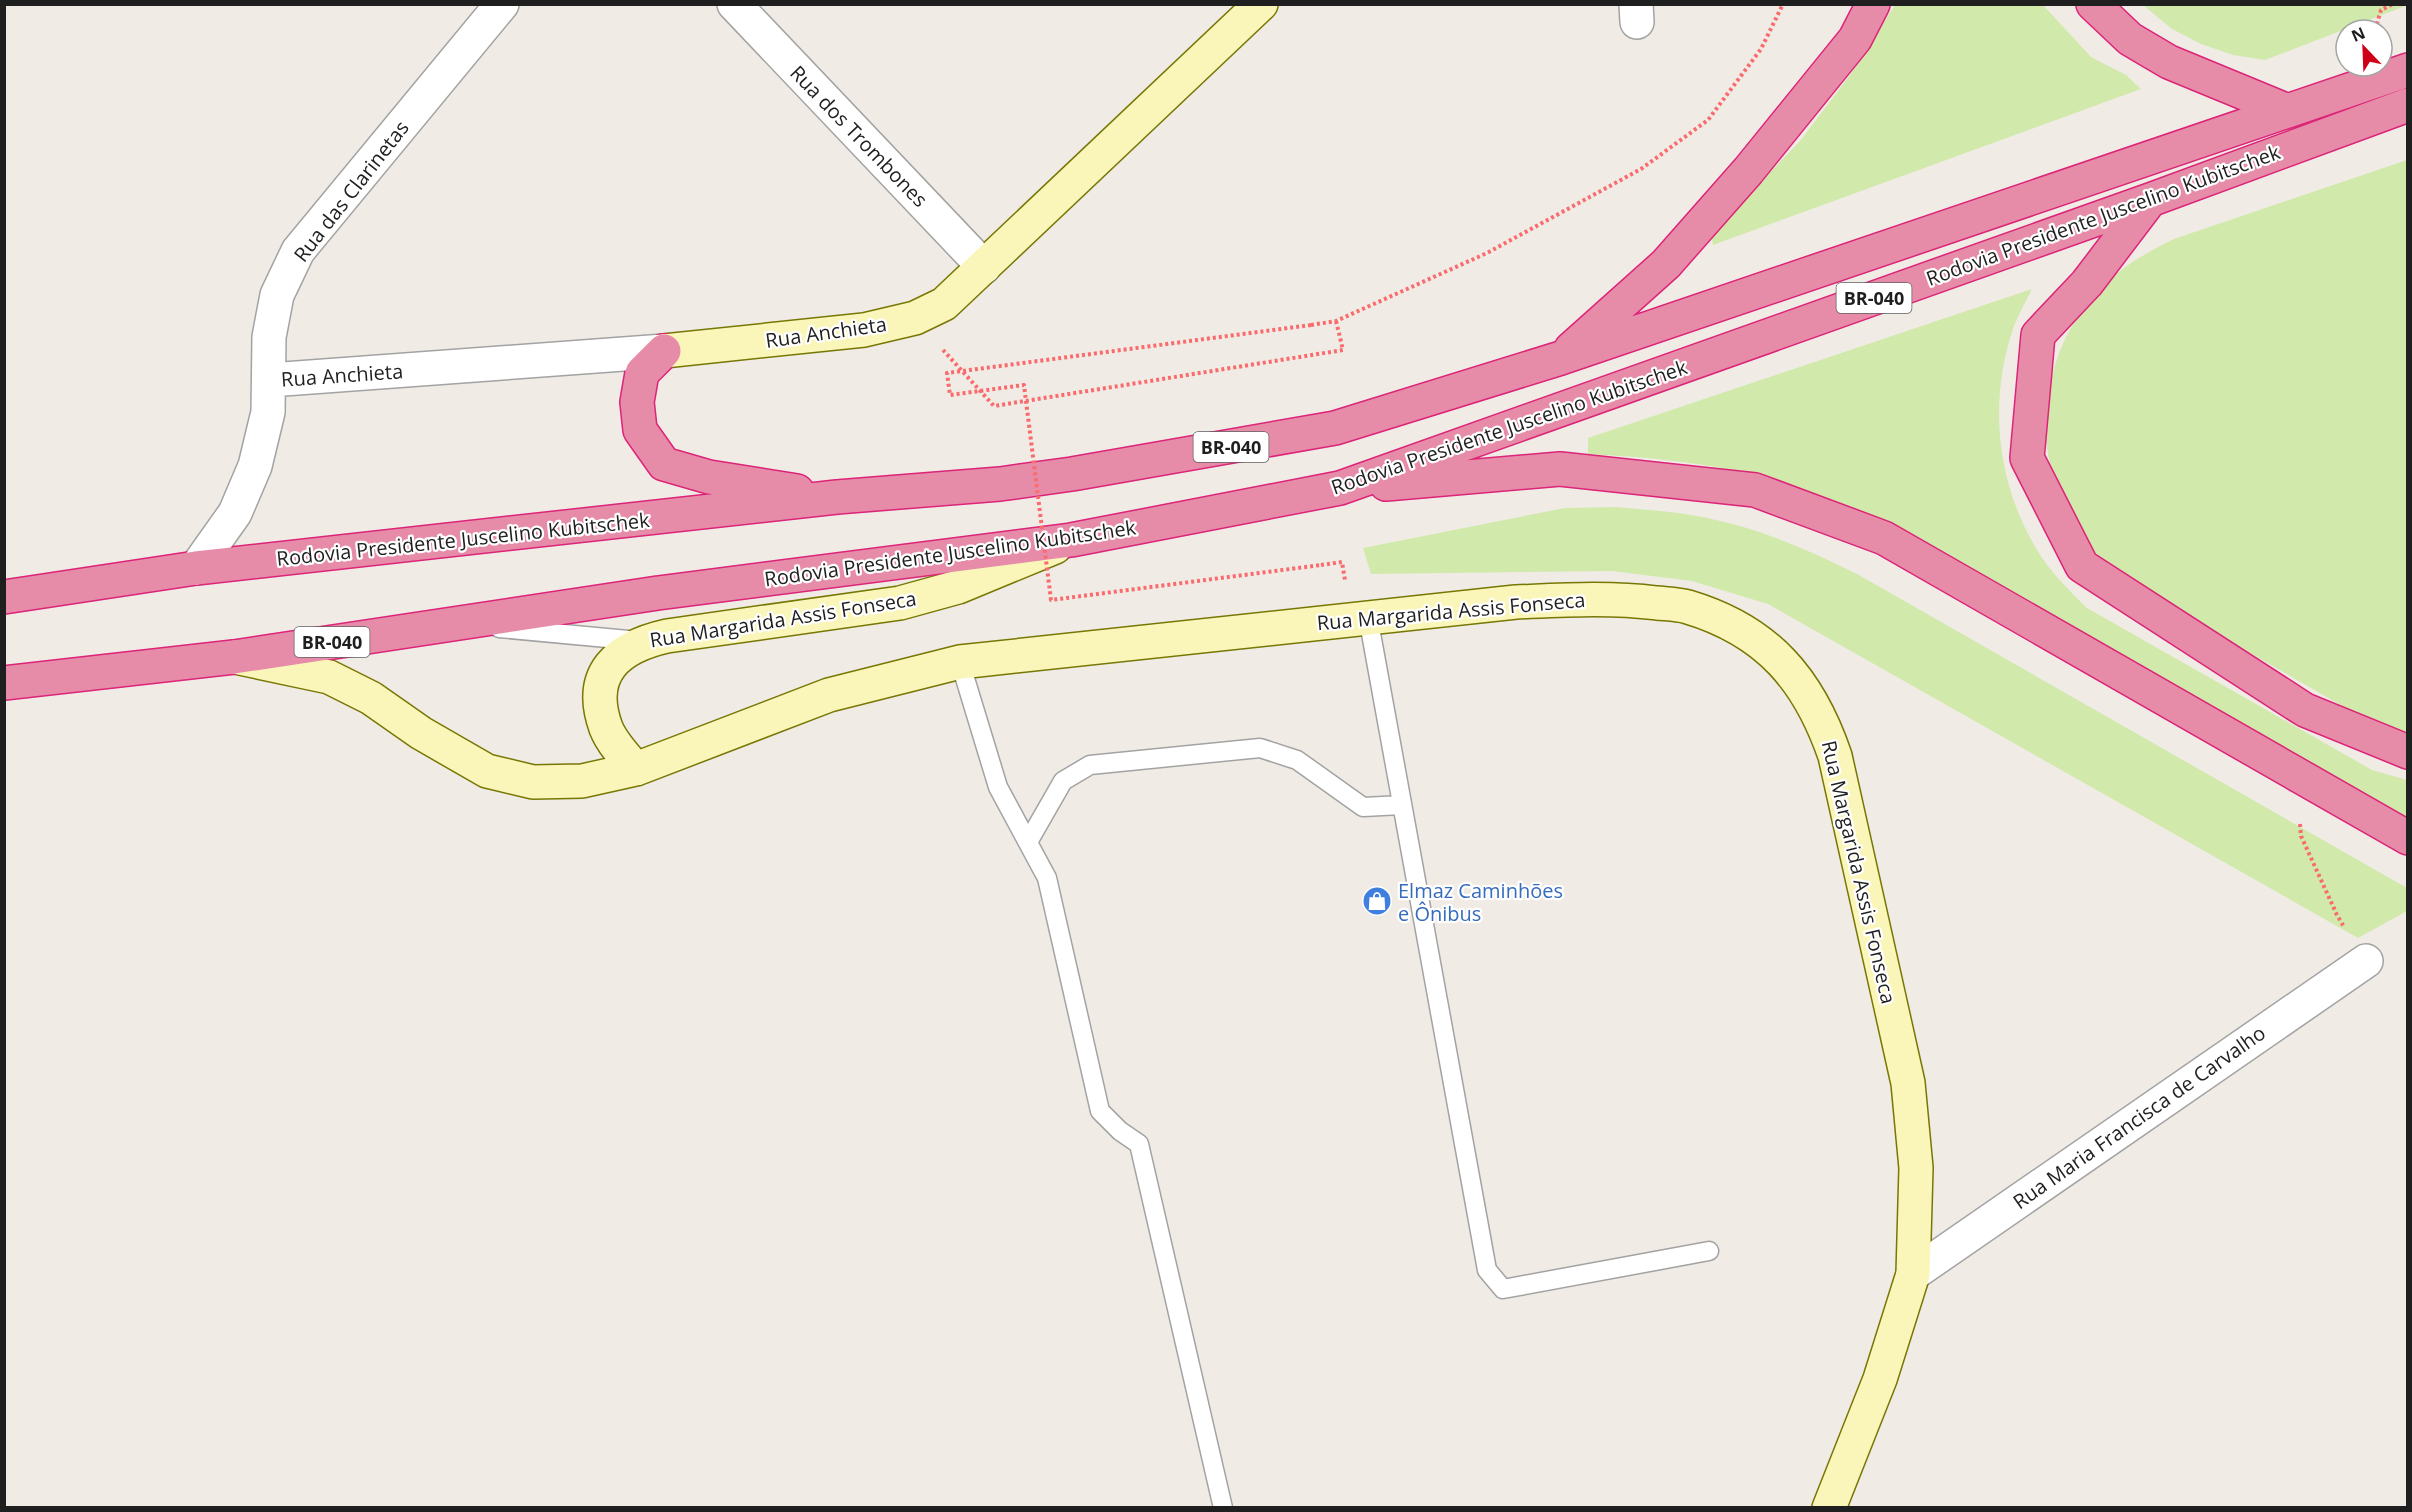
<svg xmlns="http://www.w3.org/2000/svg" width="2412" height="1512" viewBox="0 0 2412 1512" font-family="'Open Sans',sans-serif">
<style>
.grass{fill:#d1eaab}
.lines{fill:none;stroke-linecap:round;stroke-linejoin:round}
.lane-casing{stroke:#a3a3a3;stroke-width:21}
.street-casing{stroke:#a3a3a3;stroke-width:36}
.secondary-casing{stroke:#777704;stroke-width:36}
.highway-casing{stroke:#dc2478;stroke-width:36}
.path{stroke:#fa6b6d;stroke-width:4;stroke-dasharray:3 3;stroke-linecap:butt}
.lane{stroke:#fff;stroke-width:18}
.street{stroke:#fff;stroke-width:33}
.secondary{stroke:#faf6b9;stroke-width:33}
.highway{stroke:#e78ca8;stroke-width:33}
.path-bridge{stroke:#fa6b6d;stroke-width:4;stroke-dasharray:3 3;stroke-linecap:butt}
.labels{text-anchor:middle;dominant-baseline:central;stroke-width:4.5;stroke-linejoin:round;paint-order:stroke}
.shield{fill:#fff;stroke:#626262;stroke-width:1.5}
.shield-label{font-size:18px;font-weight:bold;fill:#1f1f1f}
.street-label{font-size:20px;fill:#1f1f1f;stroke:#fff}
.shop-label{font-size:20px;fill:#366cbe;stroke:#fff;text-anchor:start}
</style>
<rect width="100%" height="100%" fill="#f0ebe5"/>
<path class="grass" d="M1895 5H2043L2091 57 2126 75 2141 89 1713 245 1711 234 1800 141 1850 75Z
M2143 5 2407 4 2408 5 2265 60 2233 55 2201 44 2172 29Z
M2407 160V733L2381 725 2353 712 2124 581C2108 567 2092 553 2080 535 2074 526 2071 515 2067 506 2062 496 2057 487 2054 477 2033 417 2053 339 2096 293 2118 269 2145 253 2174 239Z
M2032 289C2026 301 2019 313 2014 326 1988 400 1996 482 2037 550 2050 572 2069 590 2087 608L2372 770 2407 780V826L1876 517C1837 502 1799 487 1758 476 1703 462 1645 457 1588 454V438Z
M1615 507C1649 510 1683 512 1716 520 1766 531 1811 551 1857 574L2407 888V911L2358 938 1768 604 1692 581 1612 571 1371 574 1363 548 1565 508Z"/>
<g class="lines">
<g class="lane-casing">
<path id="lane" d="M1368 617 1487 1270 1503 1289 1709 1251
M499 628 639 641
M960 662 998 787 1047 878 1100 1111 1120 1131 1139 1144 1223 1508
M1028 842 1063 781 1090 765 1260 748 1297 760 1363 807 1402 805"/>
</g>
<g class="street-casing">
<path id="street" d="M734 4 984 267
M1636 4 1637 22
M270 380 664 351
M196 568 235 513 255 466 268 412 269 337 277 295 298 251 502 4
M1913 1274 2366 961"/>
</g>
<g class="secondary-casing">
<path id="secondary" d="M664 351 864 330 915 318 944 304 1261 4
M235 657 329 677 371 698 421 733 487 771 533 782 582 781 636 769 829 695 960 662 1516 602C1563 600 1609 597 1657 603 1667 604 1678 604 1688 607 1768 631 1809 680 1835 756L1908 1083 1916 1168 1913 1274 1880 1379 1829 1508
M636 769C625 757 612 743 606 728 586 673 618 647 667 636L900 603 958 587 1055 547"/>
</g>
<g class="highway-casing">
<path id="highway" d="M2093 4 2130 39 2169 62 2288 111
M2150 200 2087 283 2038 335 2027 458 2082 566 2305 710 2408 752
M1571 349 1666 264 1748 171 1855 39 1873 4
M664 351 642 373 637 402 640 430 664 464 709 477 797 491
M1386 484 1560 469 1755 490 1884 538 2408 838
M4 597 196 568 837 497 1000 484 1072 474 1335 428 1561 358 2408 70
M4 683 234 657 658 593 1071 540 1340 488 2150 200 2408 105"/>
</g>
<path class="path" d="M2375 30 2381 10 2393 4
M1311 325 1336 321 1487 253 1641 169 1708 120 1761 49 1783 4
M943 350 994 406 1343 350 1336 321
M1321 565 1342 562 1345 580H1343
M2300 824 2301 836 2337 915 2344 927"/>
<use href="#lane" class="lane"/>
<use href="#street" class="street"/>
<use href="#secondary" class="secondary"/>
<use href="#highway" class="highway"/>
<path class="path-bridge" d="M1311 325 947 373 950 395 1024 385 1051 600 1321 565"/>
</g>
<defs>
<g id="shop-disc" transform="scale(1.5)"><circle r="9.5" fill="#3f7fe0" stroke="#fff"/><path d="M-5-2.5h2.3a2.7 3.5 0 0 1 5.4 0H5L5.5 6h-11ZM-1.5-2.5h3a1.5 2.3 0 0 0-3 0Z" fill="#fff"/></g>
</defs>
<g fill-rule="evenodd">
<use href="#shop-disc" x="1377" y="901"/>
</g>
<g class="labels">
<g class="shield">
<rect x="1836.5" y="283" width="75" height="30" rx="4.5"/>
<rect x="1193.5" y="432" width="75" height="30" rx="4.5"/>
<rect x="294.5" y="627" width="75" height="30" rx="4.5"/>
</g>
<g class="shield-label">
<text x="1874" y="298">BR-040</text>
<text x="1231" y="447">BR-040</text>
<text x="332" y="642">BR-040</text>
</g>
<g class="street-label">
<text transform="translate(859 136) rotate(46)">Rua dos Trombones</text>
<text transform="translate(351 191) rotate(-52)">Rua das Clarinetas</text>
<text transform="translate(2103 215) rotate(-20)">Rodovia Presidente Juscelino Kubitschek</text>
<text transform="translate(826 332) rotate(-8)">Rua Anchieta</text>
<text transform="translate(342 375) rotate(-4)">Rua Anchieta</text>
<text transform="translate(1509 427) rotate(-19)">Rodovia Presidente Juscelino Kubitschek</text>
<text transform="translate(463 539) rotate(-6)">Rodovia Presidente Juscelino Kubitschek</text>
<text transform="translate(950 553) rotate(-8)">Rodovia Presidente Juscelino Kubitschek</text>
<text transform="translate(1451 611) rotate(-5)">Rua Margarida Assis Fonseca</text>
<text transform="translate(783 619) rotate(-9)">Rua Margarida Assis Fonseca</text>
<text transform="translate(1859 872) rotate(77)">Rua Margarida Assis Fonseca</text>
<text transform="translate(2139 1117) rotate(-35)">Rua Maria Francisca de Carvalho</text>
</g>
<g class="shop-label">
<text x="1398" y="890">Elmaz Caminhões<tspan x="1398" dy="23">e Ônibus</tspan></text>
</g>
</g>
<rect width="2412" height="1512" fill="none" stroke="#1f1f1f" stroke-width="12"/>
<g transform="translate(2364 48) rotate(337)"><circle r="28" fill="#ffffff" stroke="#a5a5a5" stroke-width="1.5"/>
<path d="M0-4.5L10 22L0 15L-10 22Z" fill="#ce0017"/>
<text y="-9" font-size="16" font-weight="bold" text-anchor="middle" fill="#1f1f1f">N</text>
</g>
</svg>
